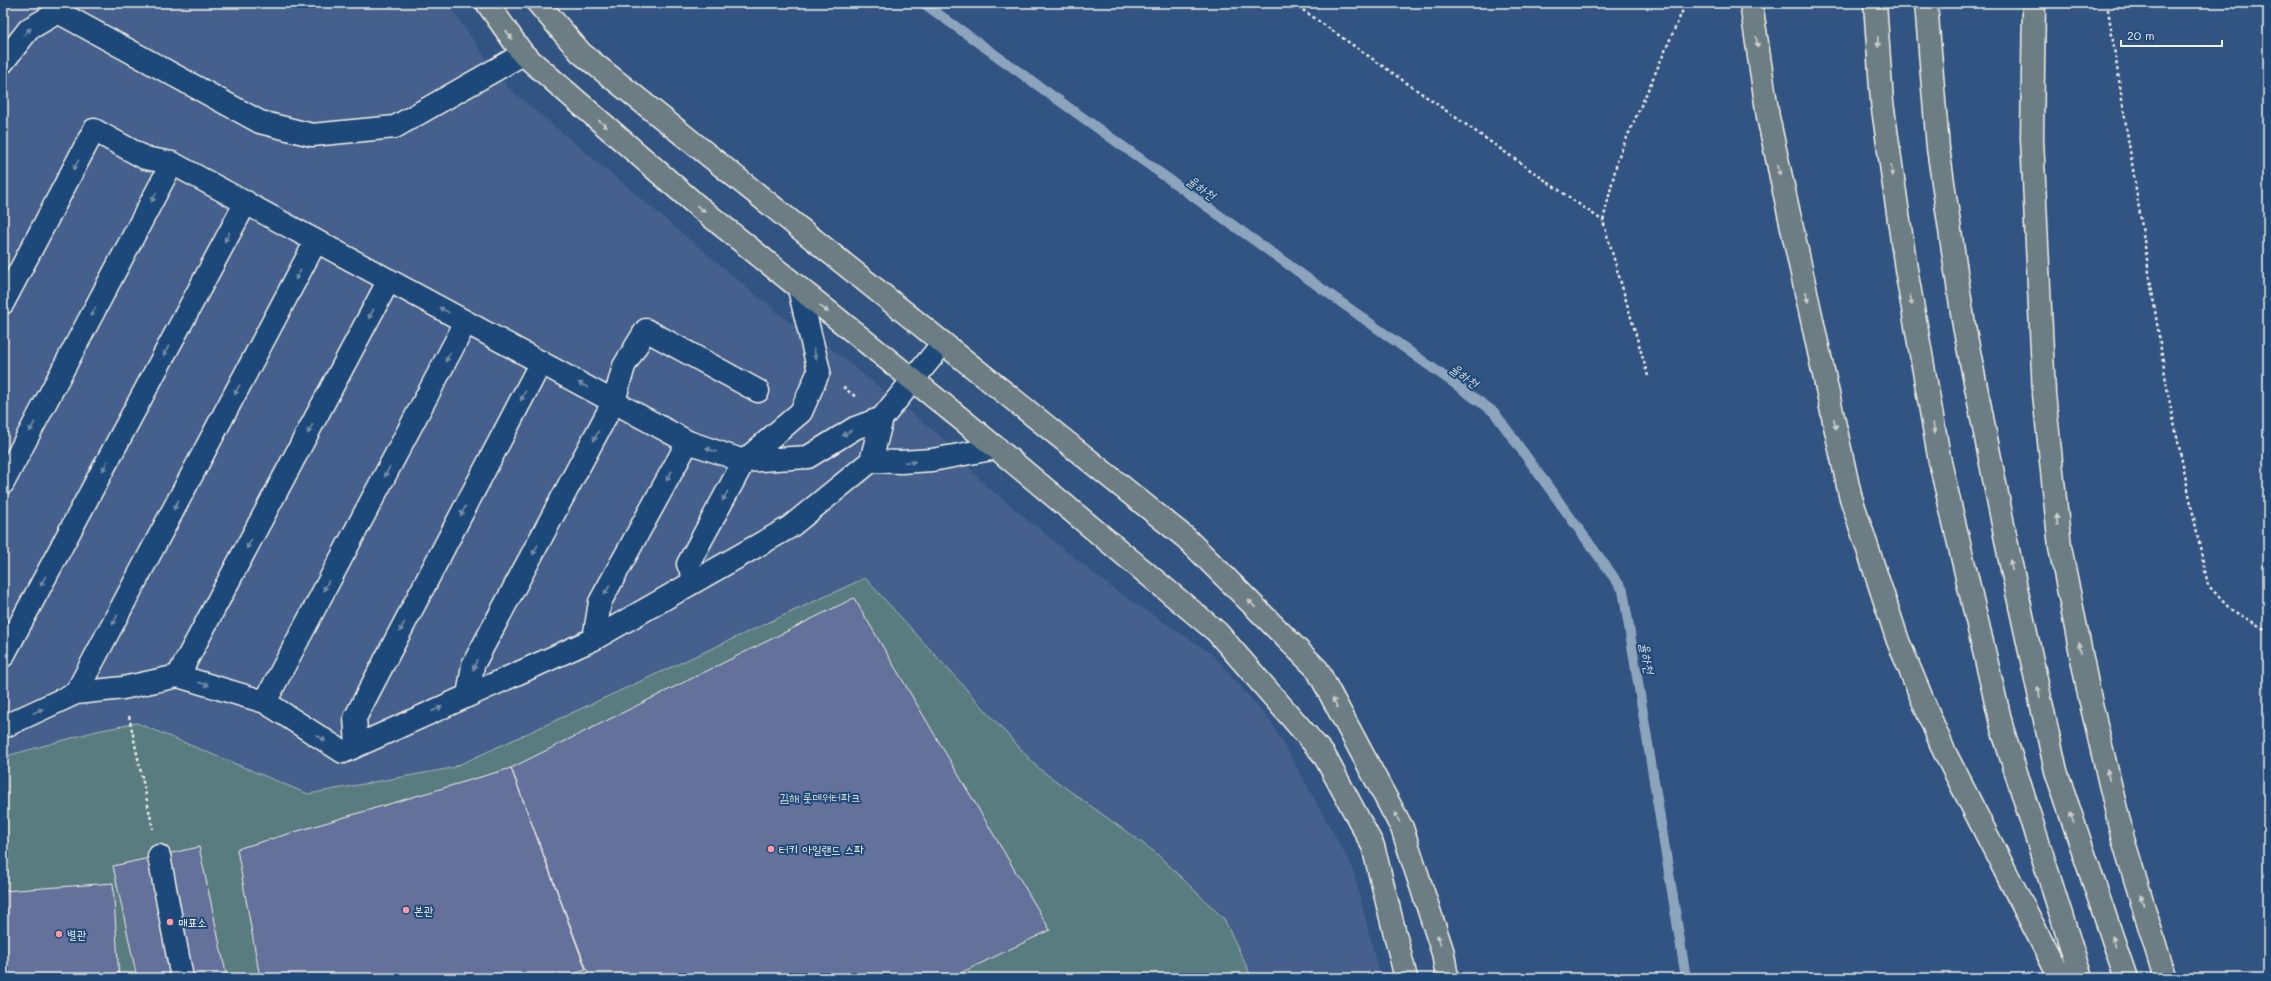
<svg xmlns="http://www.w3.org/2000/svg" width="2271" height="981" viewBox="0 0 2271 981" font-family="Mali,'Poor Story',sans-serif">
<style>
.built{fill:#45608c}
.green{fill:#587b80;stroke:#a6b6b4}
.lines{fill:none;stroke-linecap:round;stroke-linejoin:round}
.stream{stroke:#8ca5bd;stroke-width:10}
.building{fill:#64719b;stroke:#f4f1e8}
.minor-casing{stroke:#f4f1e8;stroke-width:25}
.major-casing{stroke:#f4f1e8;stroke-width:25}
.highway-casing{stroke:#f4f1e8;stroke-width:25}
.path{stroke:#f4f1e8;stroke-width:2.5;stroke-dasharray:3 3;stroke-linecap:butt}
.minor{stroke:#1f4a7a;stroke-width:22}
.major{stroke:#6c7e84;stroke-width:22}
.highway{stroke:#6c7e84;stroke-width:22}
.oneway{fill:#748da6}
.oneway2{fill:#cbceca}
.poi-dot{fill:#ff9aa2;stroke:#1f4a7a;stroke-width:1.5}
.labels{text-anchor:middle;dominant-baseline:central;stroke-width:4;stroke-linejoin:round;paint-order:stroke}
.park-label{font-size:12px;fill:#dddfd8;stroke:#1f4a7a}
.poi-label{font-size:12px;fill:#f4f1e8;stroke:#1f4a7a;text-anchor:start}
.water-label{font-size:13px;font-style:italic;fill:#dadedd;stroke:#1f4a7a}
</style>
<rect width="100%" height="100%" fill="#325483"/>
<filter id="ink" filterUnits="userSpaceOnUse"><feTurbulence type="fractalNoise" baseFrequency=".025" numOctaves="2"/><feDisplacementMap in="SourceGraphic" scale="8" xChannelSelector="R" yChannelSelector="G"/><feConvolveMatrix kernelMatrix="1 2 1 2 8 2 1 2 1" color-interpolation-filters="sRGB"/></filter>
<g filter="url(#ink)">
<path class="built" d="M3 3H447L506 86 785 319 829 347 940 436 986 486 1112 588 1212 654 1271 722 1352 866 1378 969V978H3Z"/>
<path class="green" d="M865 578 1038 768 1156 853 1224 919 1252 978H3V757L97 731 137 723 308 794 452 768Z"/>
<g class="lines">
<path class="stream" d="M923 3 1494 412 1623 590 1686 978"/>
</g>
<path class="building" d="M854 598 1050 930 950 978H590L511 768Z
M511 768 586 970 560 978H260L237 849Z
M199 847 227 978H137L113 866Z
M113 883 119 978H3V891Z"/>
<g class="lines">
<g class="minor-casing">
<path id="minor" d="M53 3 58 12 260 122 312 135 395 127 523 54
M3 62 29 29 58 12
M3 303 94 130 145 158 172 163 688 442 744 461 808 457 855 428 882 418
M871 461 901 462 932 460 997 448
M3 483 172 163
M696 580 688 564 744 461 801 412 819 371 799 289
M594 639 600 602 688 442
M3 656 246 202
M178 676 389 280
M76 693 316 241
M468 696 473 665 614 401 624 366 646 330 758 391
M265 702 466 322
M3 727 76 693 123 688 178 676 265 702 343 752 594 639 790 527 871 461 882 418 943 343
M357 745 355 718 541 362
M159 856 182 978"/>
</g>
<g class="major-casing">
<path id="major" d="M487 3 523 54 694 203 965 422 1217 632 1324 755 1373 846 1406 978
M538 3 581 53 1186 538 1317 669 1402 828 1443 953 1447 978"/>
</g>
<g class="highway-casing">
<path id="highway" d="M1751 3 1768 117 1850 495 1898 641 1944 751 2060 978
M1875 3 1882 102 1906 269 1940 462 2002 728 2081 978
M1926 3 1938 148 1964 326 2010 560 2056 771 2126 978
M2034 3 2032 138 2044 394 2060 547 2090 699 2123 839 2165 978"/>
</g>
<path class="path" d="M1293 3 1603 221
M2107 3 2168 394 2208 585 2230 609 2268 631
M1648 376 1603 221 1618 158 1686 3
M843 387 856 397
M129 716 153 829"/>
<use href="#minor" class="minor"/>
<use href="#major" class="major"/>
<use href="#highway" class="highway"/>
</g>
<defs><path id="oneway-solid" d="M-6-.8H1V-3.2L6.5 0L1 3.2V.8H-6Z"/></defs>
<g class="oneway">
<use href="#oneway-solid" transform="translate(27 32) rotate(-46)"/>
<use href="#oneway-solid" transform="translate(76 165) rotate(118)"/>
<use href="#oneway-solid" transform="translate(154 197) rotate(118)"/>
<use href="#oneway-solid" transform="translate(227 237) rotate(118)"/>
<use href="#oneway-solid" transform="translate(298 275) rotate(118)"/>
<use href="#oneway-solid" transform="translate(444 310) rotate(-151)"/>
<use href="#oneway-solid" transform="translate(93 312) rotate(118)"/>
<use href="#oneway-solid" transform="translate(371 314) rotate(118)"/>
<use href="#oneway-solid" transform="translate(166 351) rotate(118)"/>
<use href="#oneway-solid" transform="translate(815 354) rotate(77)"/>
<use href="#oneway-solid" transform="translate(448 357) rotate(118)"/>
<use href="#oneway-solid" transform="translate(583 385) rotate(-152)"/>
<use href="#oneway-solid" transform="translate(237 390) rotate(118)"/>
<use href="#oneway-solid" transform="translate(523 396) rotate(118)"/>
<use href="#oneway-solid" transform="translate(32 427) rotate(118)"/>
<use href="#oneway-solid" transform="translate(310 429) rotate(118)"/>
<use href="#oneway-solid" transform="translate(847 433) rotate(149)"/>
<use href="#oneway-solid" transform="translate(596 436) rotate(118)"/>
<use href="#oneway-solid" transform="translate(711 450) rotate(-160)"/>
<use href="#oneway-solid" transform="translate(910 462) rotate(-3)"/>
<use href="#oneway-solid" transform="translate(105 466) rotate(118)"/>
<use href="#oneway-solid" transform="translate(387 472) rotate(118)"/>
<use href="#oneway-solid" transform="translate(669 476) rotate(119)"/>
<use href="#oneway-solid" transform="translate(725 496) rotate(119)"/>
<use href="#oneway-solid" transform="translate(176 505) rotate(118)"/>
<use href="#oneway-solid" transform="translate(463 511) rotate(118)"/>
<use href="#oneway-solid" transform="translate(249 544) rotate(118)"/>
<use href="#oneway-solid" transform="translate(535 550) rotate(118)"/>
<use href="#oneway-solid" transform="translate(43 581) rotate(118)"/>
<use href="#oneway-solid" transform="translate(326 586) rotate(118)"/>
<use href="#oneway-solid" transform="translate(607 590) rotate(119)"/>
<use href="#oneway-solid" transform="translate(115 620) rotate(118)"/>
<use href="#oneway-solid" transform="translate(402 627) rotate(118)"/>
<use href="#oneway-solid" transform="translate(475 665) rotate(109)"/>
<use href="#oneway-solid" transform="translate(204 684) rotate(17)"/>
<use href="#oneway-solid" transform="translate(437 709) rotate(-24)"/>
<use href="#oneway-solid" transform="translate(38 711) rotate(-25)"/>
<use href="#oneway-solid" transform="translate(321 738) rotate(33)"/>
</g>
<g class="oneway2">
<use href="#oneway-solid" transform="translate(509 35) rotate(55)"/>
<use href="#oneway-solid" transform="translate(1757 42) rotate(81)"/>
<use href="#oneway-solid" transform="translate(1878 42) rotate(86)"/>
<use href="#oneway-solid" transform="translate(603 124) rotate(41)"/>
<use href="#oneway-solid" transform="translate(1779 170) rotate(78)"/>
<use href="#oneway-solid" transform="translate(1892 171) rotate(82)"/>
<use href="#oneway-solid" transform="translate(701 209) rotate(39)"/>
<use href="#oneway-solid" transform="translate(1807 297) rotate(78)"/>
<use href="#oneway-solid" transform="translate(1911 300) rotate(80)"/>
<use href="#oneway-solid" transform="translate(824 309) rotate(39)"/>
<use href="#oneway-solid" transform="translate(1835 424) rotate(78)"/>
<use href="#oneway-solid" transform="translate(1934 428) rotate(80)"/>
<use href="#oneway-solid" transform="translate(2057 520) rotate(-96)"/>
<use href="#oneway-solid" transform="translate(2011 565) rotate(-102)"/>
<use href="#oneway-solid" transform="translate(1252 604) rotate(-135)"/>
<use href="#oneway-solid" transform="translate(2080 648) rotate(-101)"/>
<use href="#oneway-solid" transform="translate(2039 692) rotate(-102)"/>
<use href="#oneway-solid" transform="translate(1335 703) rotate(-118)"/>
<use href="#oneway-solid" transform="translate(2108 775) rotate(-103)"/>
<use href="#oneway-solid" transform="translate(1397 817) rotate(-118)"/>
<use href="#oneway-solid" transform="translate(2072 818) rotate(-109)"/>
<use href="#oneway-solid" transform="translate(2142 900) rotate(-107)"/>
<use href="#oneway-solid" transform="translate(1439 940) rotate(-108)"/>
<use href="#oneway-solid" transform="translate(2114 941) rotate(-109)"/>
</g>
</g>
<g class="poi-dot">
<circle cx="771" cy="849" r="4"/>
<circle cx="406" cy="910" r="4"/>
<circle cx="170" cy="922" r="4"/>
<circle cx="59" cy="934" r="4"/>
</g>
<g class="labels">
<g class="park-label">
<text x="820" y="797">김해 롯데워터파크</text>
</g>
<g class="poi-label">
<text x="779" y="849">터키 아일랜드 스파</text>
<text x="414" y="910">본관</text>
<text x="178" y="922">매표소</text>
<text x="67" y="934">별관</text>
</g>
<g class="water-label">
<text transform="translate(1202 187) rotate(36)">율하천</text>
<text transform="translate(1465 375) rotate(36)">율하천</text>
<text transform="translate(1648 658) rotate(81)">율하천</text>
</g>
</g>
<rect width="2271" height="981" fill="none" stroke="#1f4a7a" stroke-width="16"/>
<rect x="8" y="8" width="2255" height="965" fill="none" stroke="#f4f1e8" stroke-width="1.5" filter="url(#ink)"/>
<path d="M2121 40v6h101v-6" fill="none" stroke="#f4f1e8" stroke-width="2"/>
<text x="2127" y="40" font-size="12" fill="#f4f1e8" stroke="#1f4a7a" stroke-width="3" paint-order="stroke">20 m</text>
</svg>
